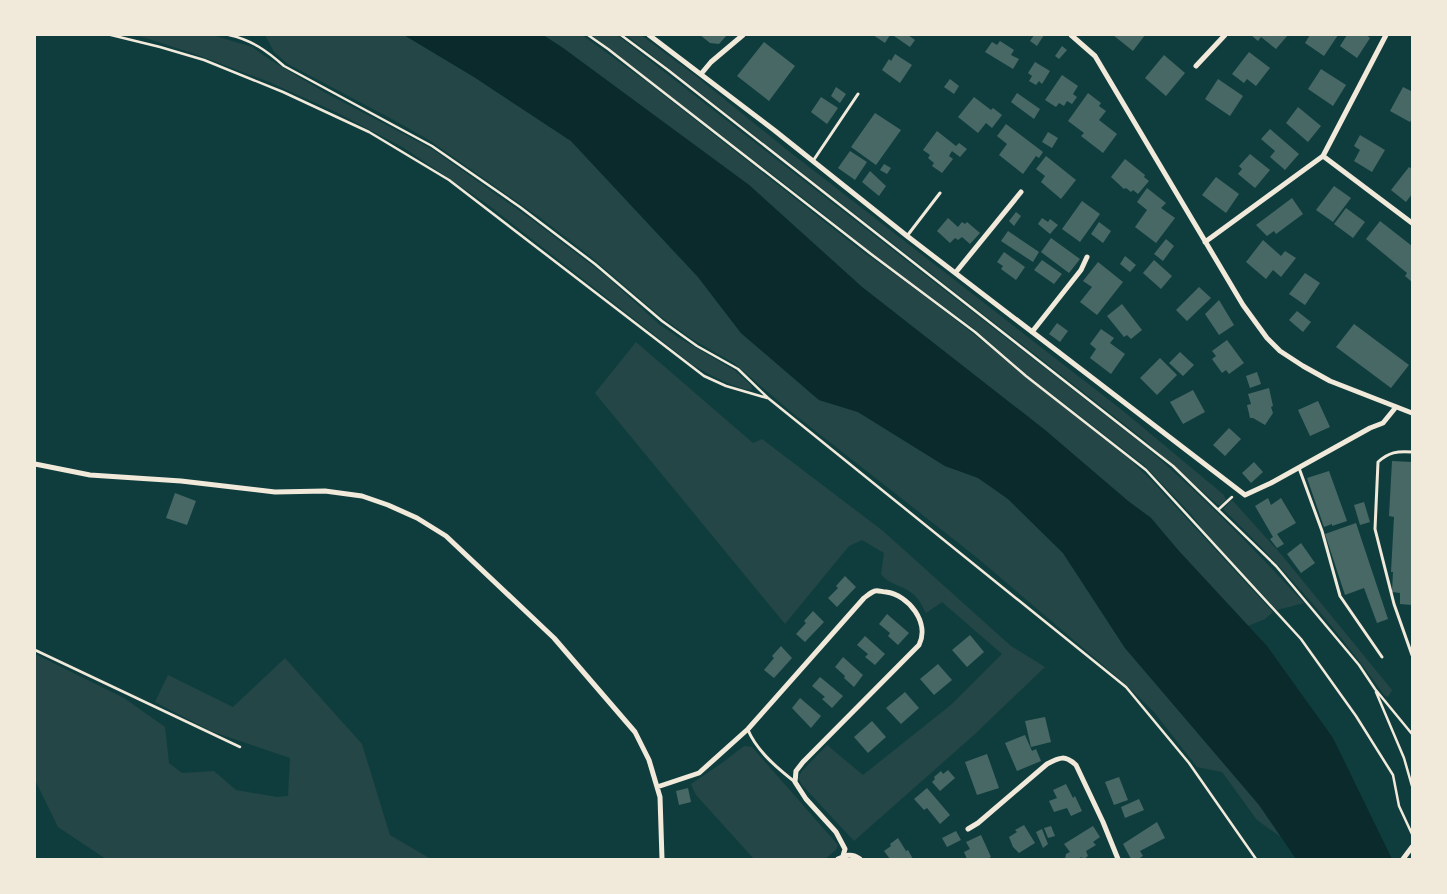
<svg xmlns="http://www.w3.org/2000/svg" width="1447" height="894" viewBox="0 0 1447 894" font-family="'Noto Sans',sans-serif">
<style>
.green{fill:#244646}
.water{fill:#0a2a2b}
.building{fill:#486865}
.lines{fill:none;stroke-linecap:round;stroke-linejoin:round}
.path{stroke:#f1e9da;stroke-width:2.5}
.service{stroke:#f1e9da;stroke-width:3}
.minor{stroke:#f1e9da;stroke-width:5}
</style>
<rect width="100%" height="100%" fill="#0f3d3e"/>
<path class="green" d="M136 35H212L252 47 272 61 324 92 432 149 531 219 606 276 660 325 681 339 734 370 751 385 752 390C738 390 706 373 693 365L487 204 404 148 338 113 269 82 195 54Z
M265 35H404L474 77 571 141 698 277 741 333 819 400 858 412 945 466 978 477 1008 499 1063 553 1125 648 1260 805 1281 837 1257 820 1222 772 1197 767 1154 712 1123 682 975 556 790 411 734 363 692 339 660 316 590 256 542 219 429 140 390 118 288 64 274 52Z
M543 35H582L647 82 863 252C955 315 1040 389 1128 458L1151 480 1273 612 1265 619 1248 626 1178 550 1151 518 1128 501 1045 430 862 287 749 185 563 48Z
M591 35H617L1142 444C1200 493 1252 547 1304 603L1277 610 1204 531 1191 514 1145 466 1025 373 972 327 874 255 811 204Z
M626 35H641L697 77 786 149 1122 410 1224 495 1226 500 1221 505H1218L1142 438Z
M636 342 753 443 762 439 883 531 1011 646 1045 667 975 734 854 841 802 785 798 778 802 771 827 745 863 775 952 704 1002 654 942 602 926 613C923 608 920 600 915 596 905 585 890 586 881 574L884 553 862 540 849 546 785 624 595 393Z
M1231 501H1233L1280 553 1392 690 1388 697 1384 695C1337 628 1282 566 1223 509Z
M35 654 124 698 165 727 169 763 182 773 214 771 236 790 277 797 288 796 290 758 211 731 155 702 168 675 233 707 285 658 362 744 390 835 431 859H106L58 827 35 780Z
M744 746 752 747 838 845 836 850 825 859H754L696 795 691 784 722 763Z"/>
<path class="water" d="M404 35H543L563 48 749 185 862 287 1045 430 1128 501 1151 518 1178 550 1267 646 1333 738 1392 859H1296L1259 805 1125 648 1063 553 1008 499 978 478 945 466 858 412 819 400 741 333 698 277 571 141 474 77Z"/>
<path class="building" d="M700 35H727L719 44 710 43Z
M873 35H890L885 43Z
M895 35H908L915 40 910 47 894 36Z
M1034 35H1044L1037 46 1030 41Z
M1113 35H1145L1133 51Z
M1251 35H1288L1276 49 1261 37 1258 41Z
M1310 35H1338L1324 56 1305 43Z
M1347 35H1366L1370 38 1357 58 1340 46Z
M1000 41 1014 50 1011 55 1019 59 1013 69 985 52 992 42 997 45Z
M764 42 795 66 769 101 737 76Z
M1062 46 1067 50 1059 59 1055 56Z
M1249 52 1270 68 1256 86 1247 79 1244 83 1232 74Z
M895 54 912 65 900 83 882 70 889 59 891 61Z
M1164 55 1185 73 1166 96 1145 78Z
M1035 62 1050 71 1042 84 1039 81 1036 85 1029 81 1032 76 1028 73Z
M1321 69 1346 85 1333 106 1308 89Z
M1062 75 1078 86 1073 94 1077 97 1072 104 1067 101 1064 106 1059 103 1056 107 1045 100Z
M950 79 959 86 954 94 944 87Z
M1218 79 1243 96 1230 116 1205 99Z
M836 87 846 94 840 103 831 96Z
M1403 87 1411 91 1412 88V119L1410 122 1390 111Z
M1017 93 1040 109 1034 119 1011 102Z
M1088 93 1101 103 1099 106 1106 111 1099 120 1117 134 1103 153 1081 136 1084 133 1068 121Z
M821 97 838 108 827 124 811 112Z
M974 97 991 110 993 108 1002 115 992 128 986 123 978 133 958 117Z
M1298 107 1321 126 1308 142 1286 123Z
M875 113 901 130 876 165 851 147Z
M1006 124 1043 152 1039 158 1036 156 1023 174 999 155 1007 144 997 136Z
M1270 129 1299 154 1285 170 1270 157 1275 151 1261 139Z
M937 131 956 146 959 143 967 149 960 157 952 151 949 156 953 159 942 173 932 166 934 163 928 158 930 155 923 150Z
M1048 132 1058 138 1052 148 1042 142Z
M1360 135 1385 150 1372 172 1354 161 1360 150 1354 146Z
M850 151 867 162 855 180 838 168Z
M1250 154 1270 170 1255 188 1238 174 1242 169 1239 166Z
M1046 156 1076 180 1061 199 1041 182 1045 176 1036 169Z
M1125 159 1145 175 1144 177 1149 181 1138 194 1133 190 1131 192 1126 188 1124 189 1111 177Z
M884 164 891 168 887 174 880 170Z
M1409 167 1412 169V194L1406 202 1391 190Z
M870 171 886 186 879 196 862 182Z
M1216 177 1239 194 1226 213 1202 195Z
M1334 186 1351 198 1333 222 1316 210Z
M1147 188 1166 203 1161 208 1175 218 1156 243 1135 227 1147 210 1137 202Z
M1292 198 1303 214 1276 234 1274 231 1267 236 1256 225Z
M1082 201 1100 214 1080 242 1062 229Z
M1346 208 1365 222 1353 238 1334 224Z
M1016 212 1021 216 1014 226 1009 221Z
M948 218 958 227 962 222 965 224 967 222 980 233 970 244 962 237 958 240 955 238 950 243 937 231Z
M1042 218 1048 222 1050 219 1058 225 1050 234 1038 224Z
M1380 221 1412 246V282L1405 276 1407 273 1366 239Z
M1099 222 1111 231 1103 243 1091 234Z
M1008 231 1039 252 1033 262 1001 241Z
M1051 238 1080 259 1069 273 1041 252Z
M1166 239 1174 246 1163 261 1154 254Z
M1263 240 1281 256 1285 251 1296 258 1281 277 1273 270 1266 279 1246 262Z
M1004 252 1025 267 1016 280 1001 269 1003 266 997 262Z
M1125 256 1136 265 1130 272 1120 264Z
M1042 260 1062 274 1054 284 1034 270Z
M1154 260 1172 276 1161 289 1143 273Z
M1098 262 1123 282 1097 315 1080 302 1092 287 1083 281Z
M1305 273 1320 283 1305 305 1289 294Z
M1199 287 1211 298 1187 321 1176 310Z
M1219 300 1234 325 1219 335 1205 314Z
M1122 304 1142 330 1131 339 1127 335 1124 337 1107 316Z
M1297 311 1311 322 1303 332 1289 320Z
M1057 323 1068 331 1060 342 1049 334Z
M1354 324 1409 365 1391 388 1336 347Z
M1101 329 1114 338 1110 343 1125 354 1111 374 1090 358 1096 349 1090 344Z
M1227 340 1244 363 1229 374 1226 370 1222 373 1212 359 1216 356 1212 351Z
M1180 352 1194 365 1183 376 1169 363Z
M1160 358 1177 375 1157 395 1140 378Z
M1257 372 1261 384 1250 388 1246 376Z
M1269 388 1273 406 1271 407 1273 413 1265 425 1253 418H1250L1247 405 1251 404 1248 394Z
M1193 390 1205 412 1183 424 1170 402Z
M1318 401 1330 427 1310 436 1298 410Z
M1229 428 1241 439 1225 456 1213 445Z
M1392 461 1412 462V605L1400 604V593L1392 592 1393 572H1391L1394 517 1389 516Z
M1254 462 1263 472 1251 483 1242 473Z
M1329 471 1347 521 1332 526V524L1324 527 1307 478Z
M175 493 196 501 187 525 166 518Z
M1268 498 1271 505 1281 498 1296 523 1277 534 1284 544 1277 548 1270 539 1273 537 1255 506Z
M1364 502 1370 522 1360 525 1354 505Z
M1356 523 1388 619 1377 623 1364 588 1345 595 1325 534Z
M1301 543 1315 563 1301 573 1287 554Z
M845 576 856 587 837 607 828 598 838 588 836 586Z
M813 611 824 622 805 642 796 634 806 623 804 621Z
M887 614 909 633 898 645 888 636 890 633 879 624Z
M970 635 984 652 967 667 952 650Z
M865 636 885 654 875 665 865 657 868 654 857 645Z
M781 646 792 658 774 678 764 670 774 658 772 656Z
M843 657 863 675 854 687 844 678 845 676 835 667Z
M938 664 952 680 934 695 920 679Z
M820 677 843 696 832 708 822 699 825 697 812 686Z
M905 692 919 708 901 724 886 708Z
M800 698 821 716 811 728 792 708Z
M1045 717 1051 742 1031 747 1025 721Z
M872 721 886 737 868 753 854 737Z
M1025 735 1032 751 1036 749 1041 761 1017 771 1005 743Z
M987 754 999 788 977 795 965 762Z
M948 770 955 778 940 791 932 782 935 779 934 777 941 771 943 774Z
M1119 777 1128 800 1114 805 1105 782Z
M1066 784 1073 798 1075 796 1082 811 1071 816 1067 808 1054 812 1049 801 1057 798 1053 790Z
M688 788 691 802 679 805 676 791Z
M927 788 950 815 940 824 927 808 924 810 914 799Z
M1139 799 1144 810 1125 818 1121 807Z
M1157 822 1165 838 1140 851 1143 856 1138 859H1131L1123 844Z
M1024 825 1035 843 1019 853 1013 847 1009 837 1017 832 1015 830Z
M1051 826 1055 836 1048 838 1044 828Z
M1093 826 1100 837 1093 842 1096 845 1086 851 1088 856 1084 859 1081 857 1079 859H1065L1066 854 1070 852 1064 844Z
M1042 829 1048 844 1043 848 1036 832Z
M956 831 961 840 947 847 942 838Z
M981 835 991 857 987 859H967L964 852 970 849 966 842Z
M898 838 906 851 908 850 913 859H890L884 851 891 846 890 844Z"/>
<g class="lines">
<path class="path" d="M111 35 160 47 204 60 283 92 369 132 449 180 704 376 726 386 767 398
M229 35C252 40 267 51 284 66L432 146 520 207 595 264 662 321 697 346 738 369 768 398 1126 687 1189 763 1256 859
M588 35 608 49 871 254 975 332 1026 376 1146 470 1301 639 1356 716 1393 775 1399 806 1412 834
M621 35 668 70 1173 466 1276 566 1359 665 1375 689 1412 734
M1219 509 1232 497
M35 650 240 747
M1376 692 1404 758 1412 786"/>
<path class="service" d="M813 161 858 94
M907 236 940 193
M1412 452C1397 451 1389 452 1378 462L1375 529 1394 604 1412 655
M1299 468 1322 531 1340 596 1382 657
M748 730C757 751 777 768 795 782"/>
<path class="minor" d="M649 35 774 130 907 236 1245 495 1271 483 1370 428 1383 423 1396 407
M1071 35 1095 56 1243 305 1267 338 1280 351 1303 366 1330 381 1412 413
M1196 66 1225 35
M701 74 711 62 743 35
M1323 156 1412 223
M1205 242 1323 156 1386 35
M956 272 1021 192
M1032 332 1081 270 1087 257
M35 464 90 475 181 481 275 492 325 491 362 496 388 505 417 518 446 536 554 638 635 732 649 760 660 797 662 859
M657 787 699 773 748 729 864 598C867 596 871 592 875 591 877 590 883 592 886 592 909 595 930 623 919 645L803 762 796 771 795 782 806 799 836 832 845 849 843 856
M968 829 978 823 1047 764C1060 757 1065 755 1076 765L1103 822 1118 859
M838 859C846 855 852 853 860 859
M1403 859 1412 847"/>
</g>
<rect width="1447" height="894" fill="none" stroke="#f1e9da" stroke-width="72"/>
</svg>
